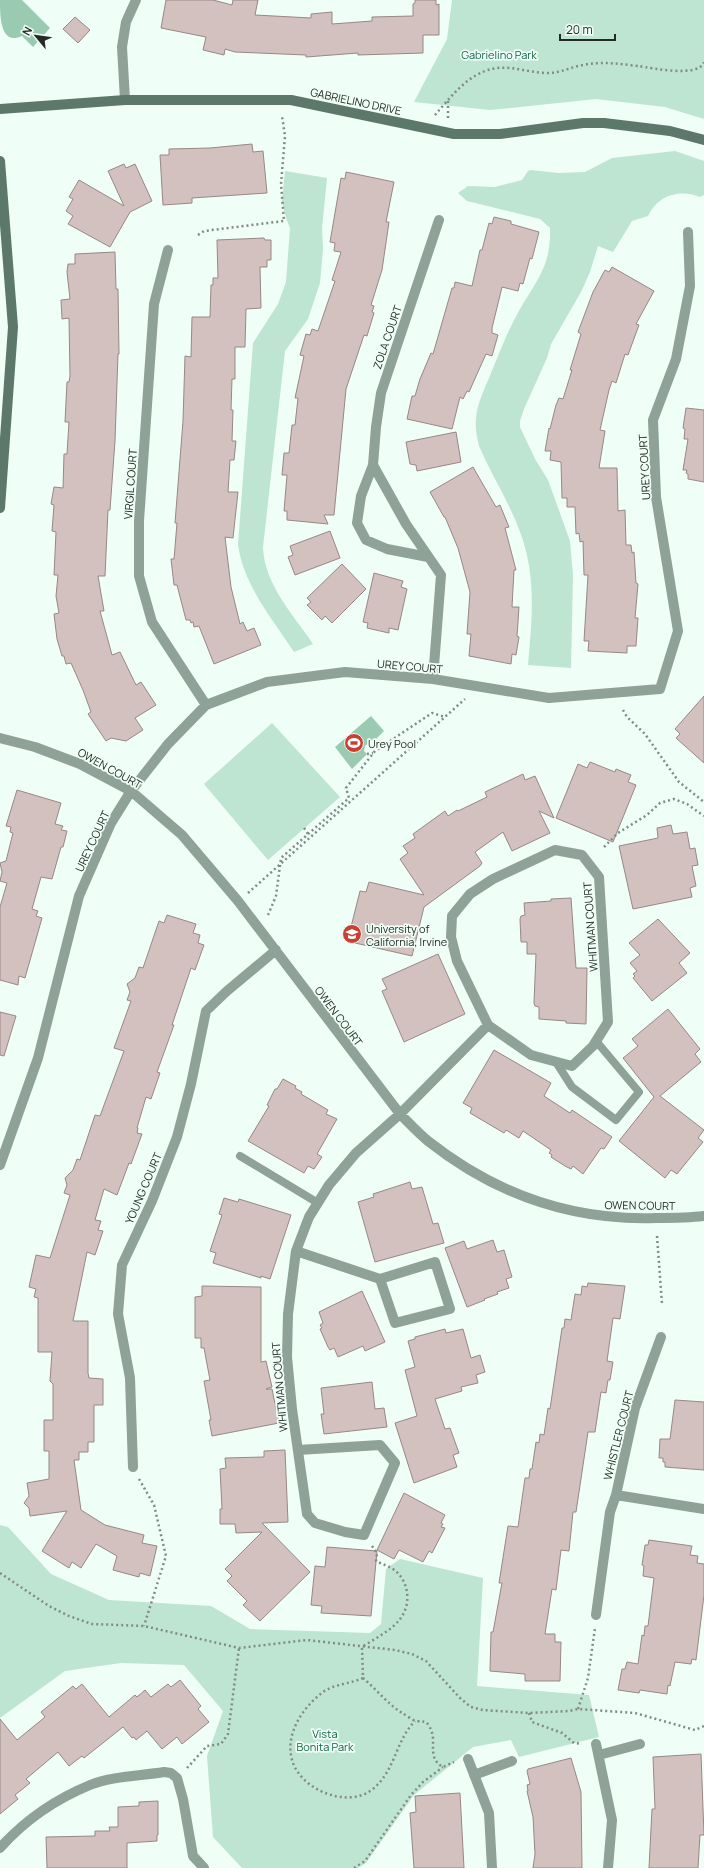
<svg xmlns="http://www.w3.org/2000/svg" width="704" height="1868" viewBox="0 0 704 1868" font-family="Manrope,sans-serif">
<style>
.green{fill:#bee5d1}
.water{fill:#9acab2}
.building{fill:#d2c1be;stroke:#988885}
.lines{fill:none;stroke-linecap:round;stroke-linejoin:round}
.path{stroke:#818c86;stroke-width:2.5;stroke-dasharray:2 3;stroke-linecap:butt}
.lane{stroke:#8ea298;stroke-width:8}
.street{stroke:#8ea298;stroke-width:10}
.secondary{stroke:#5b786a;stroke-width:10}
.labels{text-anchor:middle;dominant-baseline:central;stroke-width:3.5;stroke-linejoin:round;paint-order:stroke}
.park-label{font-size:11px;fill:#136648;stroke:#effef6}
.street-label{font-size:11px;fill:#242a27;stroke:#effef6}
.poi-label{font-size:11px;fill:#242a27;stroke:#effef6;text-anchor:start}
</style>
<rect width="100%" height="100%" fill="#effef6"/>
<path class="green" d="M452 0H704V119L665 107 596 99 490 110 414 102 447 39Z
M675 151 704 161V195L700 197C679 189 658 195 648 216L632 221 613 252 598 246 590 272 581 292 551 344 547 358 524 409 520 421V427L535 459 548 480 570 541 573 575 571 668 528 665C532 618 537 575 519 529 508 500 491 474 479 446 477 437 475 429 476 419 477 403 485 388 491 373 500 351 508 330 520 309 538 278 551 266 550 228L540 219 467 201 458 193 468 186 495 187 522 180 528 171 531 170 558 173 585 172 612 158Z
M285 171 327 178 322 228 323 249 320 283 308 319 285 351 263 547C264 584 293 614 313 644L294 652C272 618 244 586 238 545L253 343 278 304 286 282 290 228 286 218 282 201Z
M272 723 340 797 268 860 204 784Z
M0 1525 8 1527 51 1574 109 1600 211 1606 250 1629 370 1633 381 1624 386 1569 400 1559 483 1578 477 1686 589 1695 599 1737 519 1757 511 1740 473 1747 414 1795 366 1863 358 1868H242L213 1837 207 1756 223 1711 184 1665 121 1663 65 1671 0 1718Z"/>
<path class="water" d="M0 0H22L50 28 33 47 22 36C0 46 0 16 0 0Z
M371 716 384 731 375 740H372L365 746 364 751 367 754 352 769 335 747Z"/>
<path class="building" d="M166 0H213L232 5 233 0H258L255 15 311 18V14L332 12V24L372 21V17L413 16V4L415 3V0H436V5L439 4V35H423V53L358 55V53L306 57V55L235 52 225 49 224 55 203 50 206 37 161 28Z
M75 17 90 30 78 43 63 29Z
M252 144 253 152 263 151 267 193 192 198V203L163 205 160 155H169V149L210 148Z
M124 164 126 168 135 164 152 201 130 212 110 247 68 224 73 216 66 211 73 199 69 197 79 180 124 206 108 171Z
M346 172 394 182 386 222H389L382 270 371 305 374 306 372 312 374 313 367 336 364 335 346 389 334 515H324L328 524 287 520V511H284L287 475H282L284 453H289L292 425H295L298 398H295L304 356 300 355 306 334 310 335 312 329 318 331 335 281 332 280 341 252 334 251 335 243 330 242 341 178 345 179Z
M494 217 511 221V224L539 232 532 259 530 258 523 284 520 283 518 291 502 287 492 328V333L498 335 492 356 486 354 469 392 467 391 463 399 460 397 452 429 407 419 412 396H415L420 379 431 353 433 354 452 288H454L455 282 472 286 480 250H482L489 223 492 224Z
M264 238 265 240H271V260H267V267H260L261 308 246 309 245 347H235V379H232L231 410H233L232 441H236L234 460H230L228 492H238L233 538 225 537 231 587 240 624 243 622 247 631 254 628 261 645 214 664 199 626 194 627 193 622 191 623 190 620H186L177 585H174L171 559H174L177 523H175L183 421 185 356 191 357 192 317H210L211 285H213V278H218L217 240Z
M115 252 116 289H118L119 354H118L115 441 110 510H108L105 576H98L104 611H100L112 655 120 652 136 685 141 682 156 705 135 718 143 730 126 741 111 738 106 741 88 714 91 712 83 690 71 663 66 664 64 656H62L57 639 54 614 59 613 56 596 58 575H54L56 532 52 531 54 505 51 504 54 487 63 488 64 454H67L69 422H65L67 382H69L70 376 69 318 62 319 61 300 70 299 67 272 68 264H75V254Z
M612 267 654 291 636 324 639 325 628 355 625 354 616 383 612 381 609 390 600 430 605 431 599 468H617L618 511 625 510 626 545H631L632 553 634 552 636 583 638 584 635 618H638L636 646H627V653L588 651 589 641H584L588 575H584L583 541 580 542 579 533 576 534 575 507H567V498H562L561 462 550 460 551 451H545L549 428 550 429 556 405 559 398 563 399 572 370H570L581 334 578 332 593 292 605 270 609 272Z
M686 408 704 410V482L688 479V474L686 473 687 470H683L688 439H684L685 429 683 428Z
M456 432 461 462 417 471 416 465 410 464 406 442Z
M473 467 496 507 500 505 509 527 505 528 516 570H514L512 607H519L517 636 519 637 516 655 512 654 511 664 469 656 471 634H467L470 592 458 548 445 517H444L430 492Z
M330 531 340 558 295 575 288 557 293 555 290 546Z
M342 564 366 589 332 623 325 616 322 620 307 605 311 602 307 598Z
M374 573 403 581 401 587 407 589 398 630 389 628V633L367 628 368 623 363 622Z
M704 696V763L676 738 680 734 675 729Z
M590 762 615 772 616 769 631 775 628 782 636 785 613 842 556 818 578 764 587 768Z
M523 774 525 780 535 776 554 818 539 811 550 833 512 851 503 832 475 852 482 863 480 866 424 907 412 956 355 943 358 933 350 931 360 891 366 892 369 882 424 895 400 859 408 853 403 846 415 838 413 834 445 811 448 816 457 810 458 811 487 797 485 792Z
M17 790 61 803 55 824 63 826 61 830 67 831 63 847H61L52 879 41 877 32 909 38 911 36 916 42 918 25 978 19 976 18 985 0 980V907L7 883 0 881 2 872 0 863 6 861 13 833 10 832 11 827 6 826Z
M671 825 673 834 687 832 690 849 695 848 698 865 692 866 696 886 690 888 692 897 633 909 619 846 658 838 657 828Z
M571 898 576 968H587L586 1024 566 1023V1021L539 1019V1007L535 1006 534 1003 536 954H527V942H521L520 919 521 916 525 915 524 903 551 901V899Z
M167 915 196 924 193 933 200 935 198 943 204 945 195 970 191 968 172 1025H174L157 1072 160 1073 151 1099 146 1097 137 1128H138L137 1133 142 1134 131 1164 129 1163 117 1195 104 1189 95 1220 101 1221 98 1230 103 1231 95 1255 87 1252 73 1321H88V1373L89 1378 103 1379V1405H94V1442H88V1452H79V1460H74L81 1510 105 1525 144 1535 142 1543 157 1546 150 1576 140 1573 139 1577 113 1570 117 1556 96 1544 81 1568 72 1562 69 1568 42 1551 67 1511 30 1516 29 1508 24 1503 29 1496 27 1483 49 1479V1451H44V1420H53V1384L50 1381 52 1352H38V1298L34 1297 36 1289 29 1287 36 1255 50 1258 70 1195 64 1193 67 1185 65 1178 73 1170 77 1159 80 1160 95 1115 100 1116 124 1051 114 1048 131 1001 127 1000 130 992 127 984 135 978 139 967 143 968 159 921 164 923Z
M658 919 690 953 679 963 687 973 652 1001 633 978 635 976 633 974 637 971 630 963 640 955 629 943Z
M438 954 465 1014 404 1042 382 991 387 989 382 979Z
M668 1009 700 1049 695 1054 701 1062 660 1096 704 1130 698 1138 703 1142 694 1153 677 1174 671 1170 665 1178 619 1141 654 1097 623 1058 638 1046 632 1039Z
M0 1012 16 1016 4 1056 0 1055Z
M494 1050 551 1083 544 1096 570 1113 572 1110 612 1137 604 1149 601 1148 583 1174 573 1166 571 1169 565 1166 551 1157 552 1155 549 1153 551 1150 523 1131 519 1138 506 1130 504 1133 470 1113 472 1108 463 1103Z
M283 1079 296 1086 295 1088 302 1092 301 1094 328 1110 326 1114 337 1119 317 1154 322 1157 314 1169 308 1166 304 1173 248 1141 269 1106 267 1105 275 1089H277Z
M410 1182 412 1189 422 1187 433 1224 438 1223 444 1243 375 1262 358 1202 374 1197 373 1194Z
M224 1198 238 1202 239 1199 291 1215 270 1279 261 1276V1278L213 1263 216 1253 210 1251 222 1215 219 1214Z
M493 1240 497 1252 504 1250 512 1277 506 1279 509 1288 497 1292 498 1294 484 1299 485 1300 467 1307 445 1248 464 1241 467 1249Z
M588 1283 625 1286 620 1319 613 1318 607 1361 613 1362 610 1380H608L606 1393 601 1392 595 1432H588L576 1512H573L569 1551 561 1550 556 1590 552 1589 545 1634H555V1642H561L560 1681H525V1674L490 1671 491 1632H493L502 1583H499L508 1526 518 1527 525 1478H529L530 1469H532L536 1442 539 1443 540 1434 544 1435 548 1408 550 1409 562 1328H564L565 1319 571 1320 575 1294 581 1295 582 1286 587 1287Z
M202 1286 261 1287V1362L266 1361 272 1387 266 1389H272L279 1423 212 1436 209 1420H211L204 1381 210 1380 204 1348H201V1338H195V1297L202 1296Z
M362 1291 385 1342 365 1351 363 1346 338 1357 334 1348 330 1350 328 1347 320 1329 322 1328 320 1325 323 1323 319 1312Z
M445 1329 446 1333 463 1329 471 1358 480 1355 485 1372 476 1375 478 1383 461 1387 462 1391 435 1399 445 1429 450 1428 459 1453 453 1455 457 1467 414 1483 395 1423 417 1416 405 1370 415 1367 408 1341 415 1339V1337Z
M372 1382 375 1409 384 1408 387 1427 324 1434 321 1414H324L321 1388Z
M675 1400 704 1402V1470L665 1467V1462H663V1458H659L660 1439H670Z
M285 1450 288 1522 262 1523 310 1572 260 1621 243 1605 247 1601 227 1581 232 1576 225 1569 262 1532 236 1533 235 1524H220V1509H222L220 1469 226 1468 225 1458 264 1457V1451Z
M404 1493 445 1515 441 1523 443 1524 441 1527 445 1528 432 1553 429 1551 423 1562 399 1550 394 1559 377 1550Z
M649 1540 692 1546 690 1555 698 1556 697 1563 704 1564V1595L696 1660 692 1659 691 1664 675 1662 670 1686 668 1685 667 1694 640 1690 639 1693 618 1690 622 1669H625L627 1662 638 1664 642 1635 644 1636 645 1626H648L654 1578 643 1576 644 1566 642 1565 645 1545H648Z
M327 1547 377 1551 371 1616 321 1613 322 1606 311 1605 315 1566 325 1567Z
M180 1680 201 1706 198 1709 209 1722 182 1744 177 1737 162 1749 147 1731 136 1740 134 1737 132 1738 123 1727 84 1758 82 1756 69 1766 58 1752 26 1779 30 1783 15 1795 18 1799 0 1814V1719L17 1740 45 1717 41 1712 73 1686 76 1689 82 1684 109 1717 135 1695 137 1697 145 1690 151 1697 168 1684 171 1687Z
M701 1754 704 1835H700L698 1868H649L652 1809H655L653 1757Z
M571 1758 581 1792 582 1868H533L535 1854 533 1817 527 1791H528L527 1785 530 1784 527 1771 528 1769Z
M460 1793 464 1868H414L410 1813 416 1812 415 1796Z
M158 1801V1835H157V1841L127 1843V1868H47L46 1837 95 1836V1831H110L109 1827H118V1807L139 1806V1802Z"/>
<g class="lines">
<path class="path" d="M448 101V118
M435 115C449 99 464 79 485 71 505 63 524 72 545 73 559 74 570 67 583 65 602 61 619 64 638 66 652 68 699 78 704 62
M198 235 204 231 284 221 281 184 285 136 282 116
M623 710 627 717 645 734 679 782 704 802
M367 754 373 753
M304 828 308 834
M604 847 618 833 647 815 660 803 674 799 687 804 704 816
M248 893 465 699
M268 915 276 896 281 858 349 798 346 788 375 751 432 713 445 717
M657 1236 662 1304
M139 1479 154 1505 166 1556 144 1626
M372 1546 377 1553 376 1561C382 1564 388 1566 393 1569 409 1580 412 1604 400 1619 391 1631 374 1639 362 1647L363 1678C376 1689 388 1704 402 1713 406 1715 412 1720 416 1721 422 1722 426 1720 429 1726 439 1741 425 1757 443 1767L454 1762
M0 1573 49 1606 69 1616 92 1624 144 1626 239 1648 307 1640 395 1650 412 1654 426 1661 461 1699 471 1707 483 1710 529 1713 569 1711 578 1709 635 1713 695 1730 704 1726
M363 1678C350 1684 334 1684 323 1692 302 1708 285 1734 292 1760 300 1789 345 1808 370 1791 395 1774 395 1741 415 1721
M578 1709 588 1678 595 1628
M529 1713 532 1722 562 1733 574 1743 582 1744
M187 1768 207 1746 221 1744 228 1734 239 1648
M354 1868 365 1861 411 1795 423 1782 443 1767"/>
<path class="lane" d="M556 1062 572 1087 616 1120 639 1092 596 1041
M240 1156 318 1203"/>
<path class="street" d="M125 100 122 47 126 22 136 0
M168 250 154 304 139 521V576L152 622 206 705
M373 465 406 524 441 575 433 679
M428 557 387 549 366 540 357 523 361 496 373 465 376 427 381 393 439 220
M0 738 35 747 80 764 131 791 182 835 238 901 400 1114C409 1123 418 1133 428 1141 495 1194 571 1221 656 1218 672 1218 688 1218 704 1216
M555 850 582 855 599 877 608 1022 593 1046 572 1066 531 1055 488 1025 457 961 451 937 452 916 470 894 493 879Z
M0 1165 38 1058 79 896 111 823 131 791 168 744 206 705 267 682 345 672 433 679 549 698 660 689 678 631 656 497 653 420 676 359 690 286 688 232
M296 1251 380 1279 395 1323 450 1309 435 1262 380 1279
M298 1450 380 1445 395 1463 364 1535 345 1532 315 1523 307 1514 292 1409 287 1357 288 1314 296 1251 309 1217 329 1185 356 1153 400 1114 488 1025
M133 1467 130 1378 118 1314 122 1265 152 1201 177 1137 191 1084 206 1011 227 991 276 950
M616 1495 704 1509
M596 1615 610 1512 616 1495 635 1408 661 1337
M596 1744 612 1820 608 1868
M599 1755 640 1744
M468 1759 489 1813 492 1868
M474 1775 512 1761
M0 1848C25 1820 56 1799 90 1785 113 1776 140 1776 164 1772L171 1773 177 1778 183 1799 193 1856 204 1868"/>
<path class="secondary" d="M0 109 125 100H291L454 134H500L583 123H604L670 131 704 140
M0 161 13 327 0 508"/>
</g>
<defs>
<g id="stadium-disc" transform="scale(1)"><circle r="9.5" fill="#cb3e31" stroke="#effef6"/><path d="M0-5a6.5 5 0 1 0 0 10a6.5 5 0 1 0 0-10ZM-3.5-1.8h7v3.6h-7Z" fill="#fff"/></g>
<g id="university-disc" transform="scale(1)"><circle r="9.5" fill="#cb3e31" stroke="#effef6"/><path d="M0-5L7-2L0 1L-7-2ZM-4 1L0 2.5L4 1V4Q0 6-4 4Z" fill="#fff"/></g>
</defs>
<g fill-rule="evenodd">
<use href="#stadium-disc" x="354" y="743"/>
<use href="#university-disc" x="352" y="934"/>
</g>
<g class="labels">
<g class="park-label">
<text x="499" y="54">Gabrielino Park</text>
<text x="325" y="1733">Vista<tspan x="325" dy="13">Bonita Park</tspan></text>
</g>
<g class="street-label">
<text transform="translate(356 101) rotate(12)">GABRIELINO DRIVE</text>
<text transform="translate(387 337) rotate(-71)">ZOLA COURT</text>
<text transform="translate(644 467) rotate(-93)">UREY COURT</text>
<text transform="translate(130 484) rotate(-86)">VIRGIL COURT</text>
<text transform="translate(410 666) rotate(5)">UREY COURT</text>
<text transform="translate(110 768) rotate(29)">OWEN COURT</text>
<text transform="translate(92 841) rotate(-65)">UREY COURT</text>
<text transform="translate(590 927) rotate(-94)">WHITMAN COURT</text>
<text transform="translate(339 1016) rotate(53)">OWEN COURT</text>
<text transform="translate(143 1188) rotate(-67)">YOUNG COURT</text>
<text transform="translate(640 1205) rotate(1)">OWEN COURT</text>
<text transform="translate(279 1387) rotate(-95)">WHITMAN COURT</text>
<text transform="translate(618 1435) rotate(-76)">WHISTLER COURT</text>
</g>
<g class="poi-label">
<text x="368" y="743">Urey Pool</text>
<text x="366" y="928">University of<tspan x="366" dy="13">California, Irvine</tspan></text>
</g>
</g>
<g transform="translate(36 36) rotate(299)" stroke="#effef6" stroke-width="3" paint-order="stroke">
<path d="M0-3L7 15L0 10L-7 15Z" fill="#242a27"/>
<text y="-6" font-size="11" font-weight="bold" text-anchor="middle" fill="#242a27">N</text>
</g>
<path d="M560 34v6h55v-6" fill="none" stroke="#242a27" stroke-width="2"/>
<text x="566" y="34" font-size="12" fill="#242a27" stroke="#effef6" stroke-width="3" paint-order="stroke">20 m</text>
</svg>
